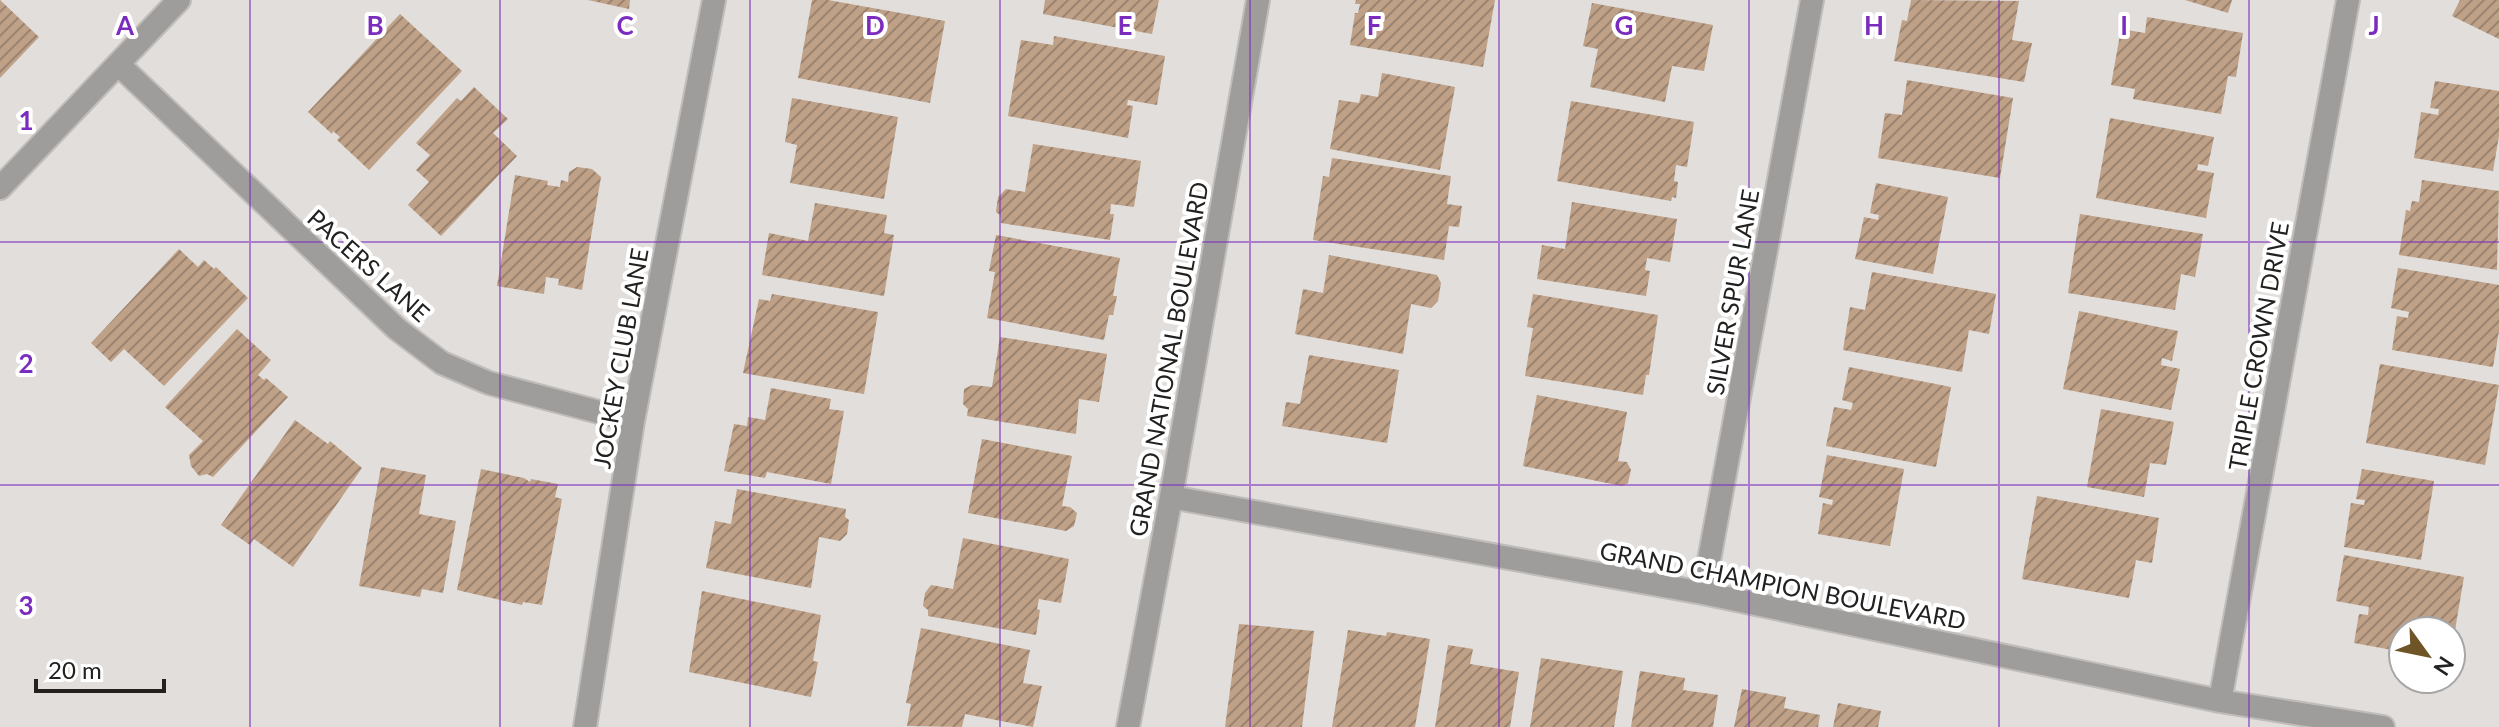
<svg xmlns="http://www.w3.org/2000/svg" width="2499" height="727" viewBox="0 0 2499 727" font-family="Lato,sans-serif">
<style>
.building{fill:url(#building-hatch)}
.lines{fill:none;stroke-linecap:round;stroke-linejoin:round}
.minor-casing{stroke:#bfbcb9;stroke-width:26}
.minor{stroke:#9e9d9c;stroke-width:22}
.grid{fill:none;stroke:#7b2cbf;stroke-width:2;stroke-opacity:0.55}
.labels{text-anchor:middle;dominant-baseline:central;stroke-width:8;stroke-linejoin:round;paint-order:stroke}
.street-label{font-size:24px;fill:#222120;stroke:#fff}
.grid-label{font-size:26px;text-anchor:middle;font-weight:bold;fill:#7b2cbf;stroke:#fff;stroke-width:8;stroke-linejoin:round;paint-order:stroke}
</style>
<defs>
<pattern id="building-hatch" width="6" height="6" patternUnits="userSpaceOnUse" patternTransform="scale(2)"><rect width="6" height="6" fill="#bfa188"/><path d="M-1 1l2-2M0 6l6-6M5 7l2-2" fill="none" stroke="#9b836f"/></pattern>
</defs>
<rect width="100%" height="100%" fill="#e1dedb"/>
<path class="building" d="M0 0 39 37 0 78Z
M588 0H630L629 9Z
M812 0H828L945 21 930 103 798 78Z
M1045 0H1159L1152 34 1043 14Z
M1356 0H1495L1483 67 1350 45 1355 13H1358L1360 4H1355Z
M1911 0 2019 1 2012 40 2032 43 2024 82 1894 61 1902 20 1907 21Z
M2185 0H2232L2228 13Z
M2460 0H2499V39L2452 16Z
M1592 3 1713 25 1704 71 1672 66 1665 102 1590 87 1598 49 1583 46Z
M400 14 462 71 369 170 337 140 340 137 333 131 332 134 308 112Z
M2147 17 2243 33 2236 77 2228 76 2221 114 2133 99 2135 89 2111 85 2121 29 2145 33Z
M1054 36 1165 56 1157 105 1128 100 1127 105 1133 106 1128 138 1008 116 1021 40 1053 45Z
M1382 73 1455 87 1440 170 1330 149 1339 100 1359 103 1361 94 1378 97Z
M1907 80 2013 98 2000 178 1878 158 1885 113 1902 115Z
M2435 81 2499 91V136L2493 171 2414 158 2421 112 2438 115 2439 109 2430 108Z
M474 87 508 119 493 133 517 156 441 236 408 205 429 182 416 170 430 155 416 143 457 98 461 101Z
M792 98 898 117 884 199 790 183 797 145 785 142Z
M1571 101 1694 122 1687 167 1676 165 1674 181 1678 182 1676 198 1672 197 1671 201 1557 181Z
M2110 118 2214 137 2208 166 2198 164 2197 170 2214 173 2206 218 2096 198Z
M1033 144 1141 161 1134 207 1111 204 1110 214H1114L1110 240 1001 223 1000 215 996 212 998 197 1006 189 1025 192Z
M1332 158 1451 176 1447 204 1462 206 1459 227 1449 226 1444 260 1313 240 1323 176 1329 177Z
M577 167 592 169 601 177 582 290 558 285 559 279 546 277 544 294 497 286 515 175 548 181 547 185 560 187 561 180 568 182 569 172Z
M2422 180 2499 191 2497 270 2399 255 2406 210 2410 211 2412 201 2419 202Z
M1876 183 1948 197 1933 274 1855 259 1864 217 1878 220 1879 215 1870 213Z
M1572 202 1677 219 1670 262 1647 258 1645 270 1650 271 1646 296 1537 279 1542 245 1565 249Z
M815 203 887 215 884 233 894 235 884 296 762 275 769 233 808 241Z
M2080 214 2203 234 2195 277 2181 274 2175 310 2068 293Z
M996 235 1120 258 1113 296H1117L1113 315H1109L1104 340 987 318 995 272 989 271Z
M179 249 198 267 204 260 214 269 216 267 248 298 164 386 124 349 111 362 91 343Z
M1329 255 1437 275 1441 283 1438 301 1431 308 1411 304 1403 354 1295 334 1303 289 1323 293Z
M2398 268 2499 285V331L2493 367 2392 350 2397 316 2408 318 2409 312 2391 308Z
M1872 272 1996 294 1989 334 1969 330 1962 372 1843 350 1850 307 1865 310Z
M772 294 878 312 864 394 743 373 759 299 770 301Z
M1533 294 1658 315 1649 375H1646L1643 395 1525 376 1533 328 1527 327Z
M2079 311 2178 331 2172 361 2162 358 2161 365 2180 369 2171 410 2063 389Z
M237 329 271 360 258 375 264 380 266 378 288 397 213 477 207 474 199 476 191 466 189 455 203 441 165 407Z
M1000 337 1107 354 1099 402 1079 399 1076 434 967 416 968 409 963 404 964 389 972 385 992 387Z
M1309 355 1399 370 1387 443 1282 426 1286 402 1300 404Z
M2380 364 2499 385 2485 465 2366 443Z
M1849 367 1951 387 1936 467 1826 446 1834 407 1851 410 1853 403 1842 400Z
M771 388 831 399 829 409 844 411 831 484 767 472 765 478 724 471 734 424 747 426 748 417 765 420Z
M1537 395 1627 412 1618 461 1627 462 1631 470 1628 483 1622 486 1523 466Z
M2101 409 2174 422 2166 465 2150 463 2144 497 2087 487Z
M295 420 328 444 330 441 362 468 293 567 254 539 250 545 221 525Z
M982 439 1072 456 1062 506 1070 507 1077 513 1074 526 1066 531 968 513Z
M1827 455 1904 469 1890 546 1818 534 1823 503 1832 505 1833 500 1819 497Z
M381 467 426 475 419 514 456 521 443 593 422 589 420 597 359 586Z
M481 469 524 478 530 482 531 479 558 484 555 497 562 499 542 605 523 602 522 605 457 590Z
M2362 469 2434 481 2421 560 2344 547 2351 503 2364 505 2365 500 2356 499Z
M737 489 846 509 845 517 849 520 847 534 840 541 819 537 811 588 706 568 715 521 731 524Z
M2037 496 2159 518 2152 563 2136 560 2129 598 2022 579Z
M963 538 1069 559 1061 603 1039 599 1037 609 1040 610 1036 635 928 616V610L923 606 925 593 931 585 953 589Z
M2344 555 2464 577 2453 642 2451 631H2403V652L2354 643 2359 614 2368 615 2369 607 2336 601Z
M702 591 821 615 813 661 818 662 811 697 689 672Z
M1239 624 1314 631 1302 727H1225Z
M921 628 1030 650 1023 683 1042 686 1033 727 965 714 962 727 907 726 911 704 906 703Z
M1348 630 1386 636 1387 632 1430 639 1415 727H1332Z
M1448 645 1473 649 1470 664 1519 672 1510 727H1435Z
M1541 658 1623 671 1614 727H1530Z
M1640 671 1685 678 1683 690 1718 695 1713 727H1631Z
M1742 689 1786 697 1784 708 1820 715 1818 727H1734Z
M1838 703 1881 711 1878 727H1833Z"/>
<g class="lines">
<g class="minor-casing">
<path id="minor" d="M118 64 397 329 442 363 489 383 633 421
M0 188 179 0
M1171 497 1703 593 2220 701 2383 727
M1703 593 1812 0
M2220 701 2348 0
M585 727 633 421 714 0
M1128 727 1171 497 1258 0"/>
</g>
<use href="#minor" class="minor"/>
</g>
<path class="grid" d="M250 0V727M500 0V727M750 0V727M1000 0V727M1250 0V727M1499 0V727M1749 0V727M1999 0V727M2249 0V727M0 242H2499M0 485H2499"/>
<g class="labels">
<g class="street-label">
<text transform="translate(369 265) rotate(42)">PACERS LANE</text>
<text transform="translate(1732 292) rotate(-80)">SILVER SPUR LANE</text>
<text transform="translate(2258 346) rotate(-80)">TRIPLE CROWN DRIVE</text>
<text transform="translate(620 358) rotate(-80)">JOCKEY CLUB LANE</text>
<text transform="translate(1168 359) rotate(-80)">GRAND NATIONAL BOULEVARD</text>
<text transform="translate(1783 585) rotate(11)">GRAND CHAMPION BOULEVARD</text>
</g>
</g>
<g class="grid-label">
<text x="125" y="35">A</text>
<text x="375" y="35">B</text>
<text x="625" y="35">C</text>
<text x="875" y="35">D</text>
<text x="1125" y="35">E</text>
<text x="1374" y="35">F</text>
<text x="1624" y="35">G</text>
<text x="1874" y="35">H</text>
<text x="2124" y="35">I</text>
<text x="2374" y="35">J</text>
<text x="26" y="130">1</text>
<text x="26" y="373">2</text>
<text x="26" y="615">3</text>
</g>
<g transform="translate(2427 655) rotate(123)"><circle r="38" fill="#ffffff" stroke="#a7a6a6" stroke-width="2"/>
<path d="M0-6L14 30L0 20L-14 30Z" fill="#6e5426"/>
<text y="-12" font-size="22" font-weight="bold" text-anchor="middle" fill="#222120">N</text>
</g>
<path d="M36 679v12h128v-12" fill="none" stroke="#222120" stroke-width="4"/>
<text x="48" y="679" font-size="24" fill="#222120" stroke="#ffffff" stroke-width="6" paint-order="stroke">20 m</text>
</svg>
